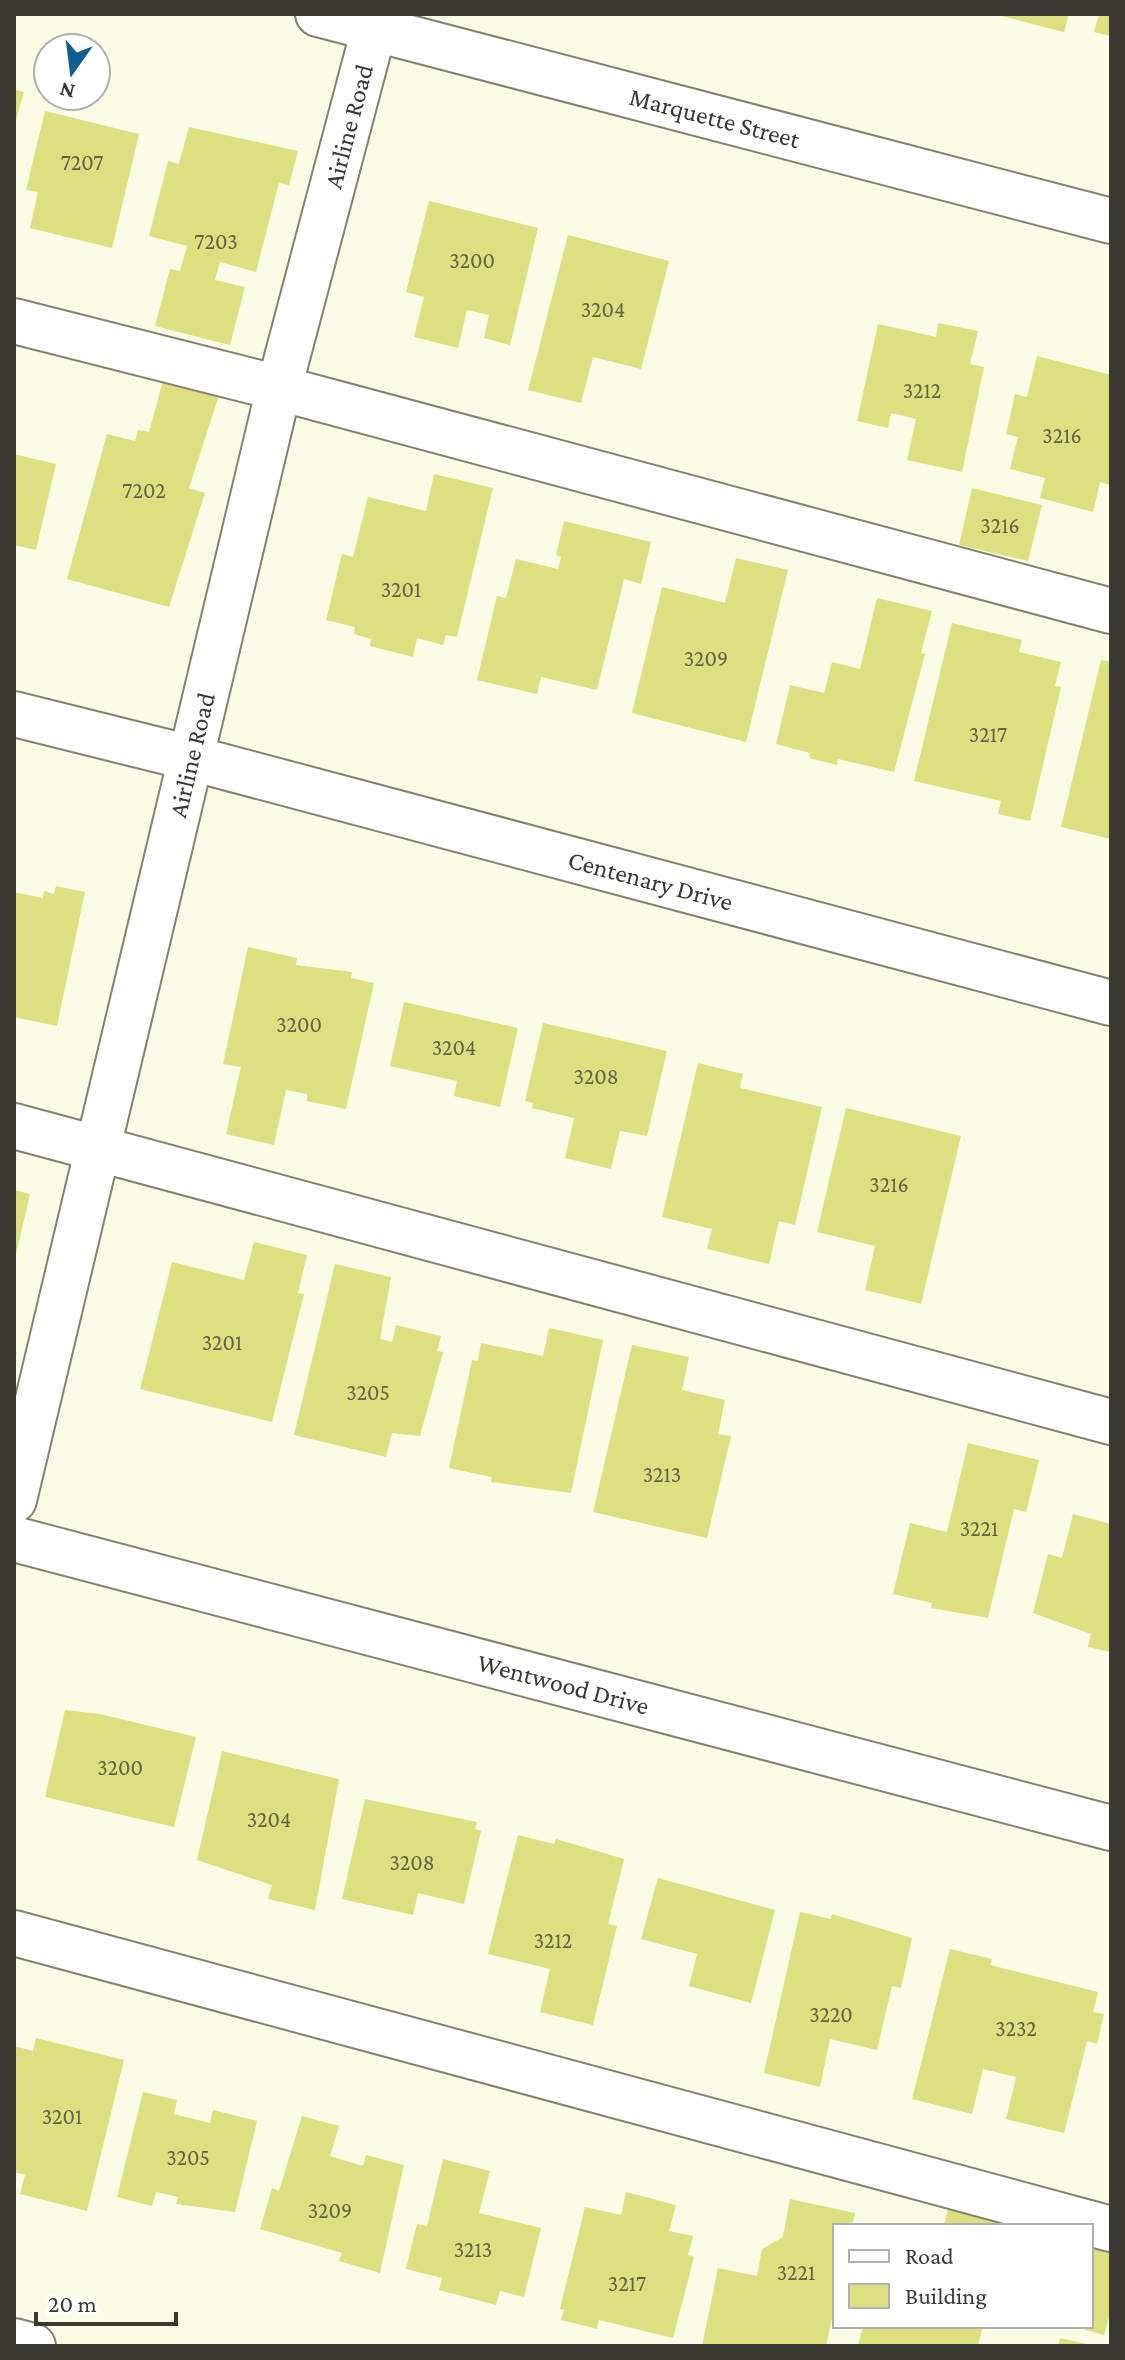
<svg xmlns="http://www.w3.org/2000/svg" width="1125" height="2360" viewBox="0 0 1125 2360" font-family="'Crimson Pro',serif">
<style>
.building{fill:#dce080}
.lines{fill:none;stroke-linecap:round;stroke-linejoin:round}
.minor-casing{stroke:#81836e;stroke-width:48}
.minor{stroke:#fff;stroke-width:44}
.labels{text-anchor:middle;dominant-baseline:central;stroke-width:6;stroke-linejoin:round;paint-order:stroke}
.number-label{font-size:22px;fill:#626345}
.street-label{font-size:26px;fill:#393931;stroke:#fff}
</style>
<rect width="100%" height="100%" fill="#fafce5"/>
<path class="building" d="M994 14H1069L1064 32Z
M1099 14H1111V36L1094 32Z
M14 89 24 92 15 123H14Z
M45 111 139 134 112 248 30 228 38 192 26 190Z
M189 127 298 151 289 185 279 183 256 272 220 262 215 280 245 287 230 345 155 326 170 269 180 271 187 246 149 236 168 161 179 164Z
M429 201 538 228 510 345 484 338 489 315 467 310 458 348 414 337 424 297 406 292Z
M568 235 669 261 641 369 593 357 581 403 528 390Z
M938 323 978 331 970 364 984 367 962 472 907 460 916 419 891 413 888 428 857 421 878 324 936 337Z
M1037 356 1111 375V479L1110 485 1100 482 1093 512 1040 498 1045 478 1010 469 1018 437 1006 434 1015 394 1027 397Z
M165 374 221 389 189 488 205 493 169 607 67 579 107 434 135 441 138 430 149 432Z
M14 454 56 464 36 550 14 545Z
M434 474 493 488 457 637 446 635 443 645 417 638 413 657 370 646 371 639 354 634 355 627 326 620 342 554 353 557 368 497 426 511Z
M972 488 1042 505 1028 561 959 545Z
M564 521 651 542 641 584 624 579 597 690 541 677 537 694 477 680 497 596 506 598 516 559 558 569 561 557 556 555Z
M736 558 788 570 746 742 632 713 662 587 725 603Z
M877 598 932 611 921 653 925 654 894 772 838 759 837 765 809 758 810 753 776 744 790 685 824 693 832 662 860 669Z
M952 623 1022 640 1019 652 1061 662 1055 686 1061 687 1030 821 998 814 1001 801 914 781Z
M1101 660 1111 662V839L1061 827Z
M56 886 85 892 57 1026 14 1017V892L43 898 44 891 54 894Z
M248 947 297 958 296 965 352 972 351 978 374 983 346 1109 307 1101V1094L286 1090 274 1145 226 1134 241 1067 223 1064Z
M404 1002 518 1028 500 1107 454 1096 457 1081 390 1066Z
M543 1023 667 1051 647 1136 620 1131 611 1169 565 1158 574 1118 532 1108 533 1103 525 1101Z
M698 1063 743 1074 740 1088 822 1107 795 1225 779 1221 769 1264 707 1249 712 1229 662 1217Z
M846 1108 961 1136 921 1304 865 1290 875 1246 817 1232Z
M14 1190 30 1194 15 1259H14Z
M254 1242 307 1255 298 1293 304 1294 272 1422 140 1389 172 1262 244 1280Z
M335 1264 391 1277 380 1339 392 1342 396 1325 441 1336 437 1351 443 1352 420 1436 392 1433 386 1457 294 1435Z
M549 1328 603 1340 571 1493 491 1482 492 1477 449 1468 472 1360 478 1361 481 1343 543 1356Z
M632 1345 689 1357 682 1390 725 1400 718 1434 731 1436 707 1538 593 1512Z
M968 1443 1039 1460 1026 1512 1014 1509 988 1618 931 1608 932 1603 893 1594 910 1523 947 1532Z
M1073 1514 1111 1524V1652L1088 1647 1091 1634 1033 1613 1048 1554 1062 1558Z
M65 1710 100 1714 196 1737 174 1827 45 1797Z
M222 1751 339 1779 315 1910 268 1899 272 1885 197 1860Z
M365 1799 477 1822 475 1829 481 1831 464 1904 418 1893 413 1915 342 1899Z
M518 1835 554 1844 556 1839 624 1859 608 1924 617 1926 593 2025 540 2012 550 1969 488 1954Z
M658 1878 775 1910 751 2003 689 1986 697 1954 641 1939Z
M800 1912 831 1919 832 1914 912 1938 901 1988 892 1986 877 2050 830 2039 820 2087 764 2073Z
M950 1949 992 1959 990 1965 1098 1992 1093 2012 1104 2014 1097 2044 1087 2041 1064 2133 1006 2119 1016 2077 983 2069 972 2114 912 2099Z
M36 2038 124 2060 87 2211 20 2194 25 2175 14 2172V2046L33 2051Z
M143 2092 177 2100 174 2114 210 2123 213 2110 257 2121 235 2212 176 2204 178 2197 156 2192 152 2206 117 2197Z
M302 2116 339 2126 330 2156 363 2166 366 2155 404 2165 380 2273 339 2261 342 2253 260 2229 272 2188 279 2191Z
M443 2159 490 2171 479 2213 541 2228 524 2297 500 2291 496 2305 439 2290 442 2278 406 2269 417 2224 427 2226Z
M626 2192 676 2205 669 2231 693 2236 688 2255 694 2257 673 2338 599 2320 597 2329 561 2320 564 2310 560 2309 585 2207 621 2215Z
M790 2199 855 2213 852 2226H835V2305L826 2346H702L718 2268 757 2276 762 2249 783 2237Z
M949 2204 1019 2226H944Z
M1094 2245 1111 2249V2310L1104 2335 1083 2329 1084 2326H1091V2258Z
M863 2326H983L978 2346H858Z
M1060 2338 1091 2345V2346H1058Z"/>
<g class="lines">
<g class="minor-casing">
<g id="minor">
<path id="s1" d="M318 14 1111 221"/>
<path d="M14 321 279 388 1111 611"/>
<path id="s2" d="M14 714 191 758 1111 1003"/>
<path d="M14 1126 1111 1422"/>
<path id="s3" d="M14 1500 279 388 378 14"/>
<path id="s4" d="M14 1539 1111 1828"/>
<path d="M14 1933 1111 2229"/>
<path d="M14 2341 33 2346"/>
</g>
</g>
<use href="#minor" class="minor"/>
</g>
<g class="labels">
<g class="number-label">
<text x="82" y="162">7207</text>
<text x="216" y="241">7203</text>
<text x="472" y="260">3200</text>
<text x="603" y="309">3204</text>
<text x="922" y="390">3212</text>
<text x="1062" y="435">3216</text>
<text x="144" y="490">7202</text>
<text x="1000" y="525">3216</text>
<text x="401" y="589">3201</text>
<text x="706" y="658">3209</text>
<text x="988" y="734">3217</text>
<text x="299" y="1024">3200</text>
<text x="454" y="1047">3204</text>
<text x="596" y="1076">3208</text>
<text x="889" y="1184">3216</text>
<text x="222" y="1342">3201</text>
<text x="368" y="1392">3205</text>
<text x="662" y="1474">3213</text>
<text x="979" y="1528">3221</text>
<text x="120" y="1767">3200</text>
<text x="269" y="1819">3204</text>
<text x="412" y="1862">3208</text>
<text x="553" y="1940">3212</text>
<text x="831" y="2014">3220</text>
<text x="1016" y="2028">3232</text>
<text x="62" y="2116">3201</text>
<text x="188" y="2157">3205</text>
<text x="330" y="2210">3209</text>
<text x="473" y="2249">3213</text>
<text x="796" y="2272">3221</text>
<text x="627" y="2283">3217</text>
</g>
<g class="street-label">
<text stroke="none"><textPath href="#s1" startOffset="410">Marquette Street</textPath></text>
<text stroke="none"><textPath href="#s3" startOffset="1414">Airline Road</textPath></text>
<text stroke="none"><textPath href="#s3" startOffset="766">Airline Road</textPath></text>
<text stroke="none"><textPath href="#s2" startOffset="658">Centenary Drive</textPath></text>
<text stroke="none"><textPath href="#s4" startOffset="568">Wentwood Drive</textPath></text>
</g>
</g>
<rect width="1125" height="2360" fill="none" stroke="#393931" stroke-width="32"/>
<rect x="833" y="2224" width="260" height="104" fill="#ffffff" stroke="#b0b0ad" stroke-width="2"/>
<rect x="849" y="2250" width="40" height="12" fill="#ffffff" stroke="#b0b0ad" stroke-width="2"/>
<text x="905" y="2264" font-size="24" fill="#393931">Road</text>
<rect x="849" y="2284" width="40" height="24" fill="#dce080" stroke="#b0b0ad" stroke-width="2"/>
<text x="905" y="2304" font-size="24" fill="#393931">Building</text>
<g transform="translate(72 72) rotate(194)"><circle r="38" fill="#ffffff" stroke="#b0b0ad" stroke-width="2"/>
<path d="M0-6L14 30L0 20L-14 30Z" fill="#0e5e90"/>
<text y="-12" font-size="22" font-weight="bold" text-anchor="middle" fill="#393931">N</text>
</g>
<path d="M36 2312v12h140v-12" fill="none" stroke="#393931" stroke-width="4"/>
<text x="48" y="2312" font-size="24" fill="#393931" stroke="#ffffff" stroke-width="6" paint-order="stroke">20 m</text>
</svg>
